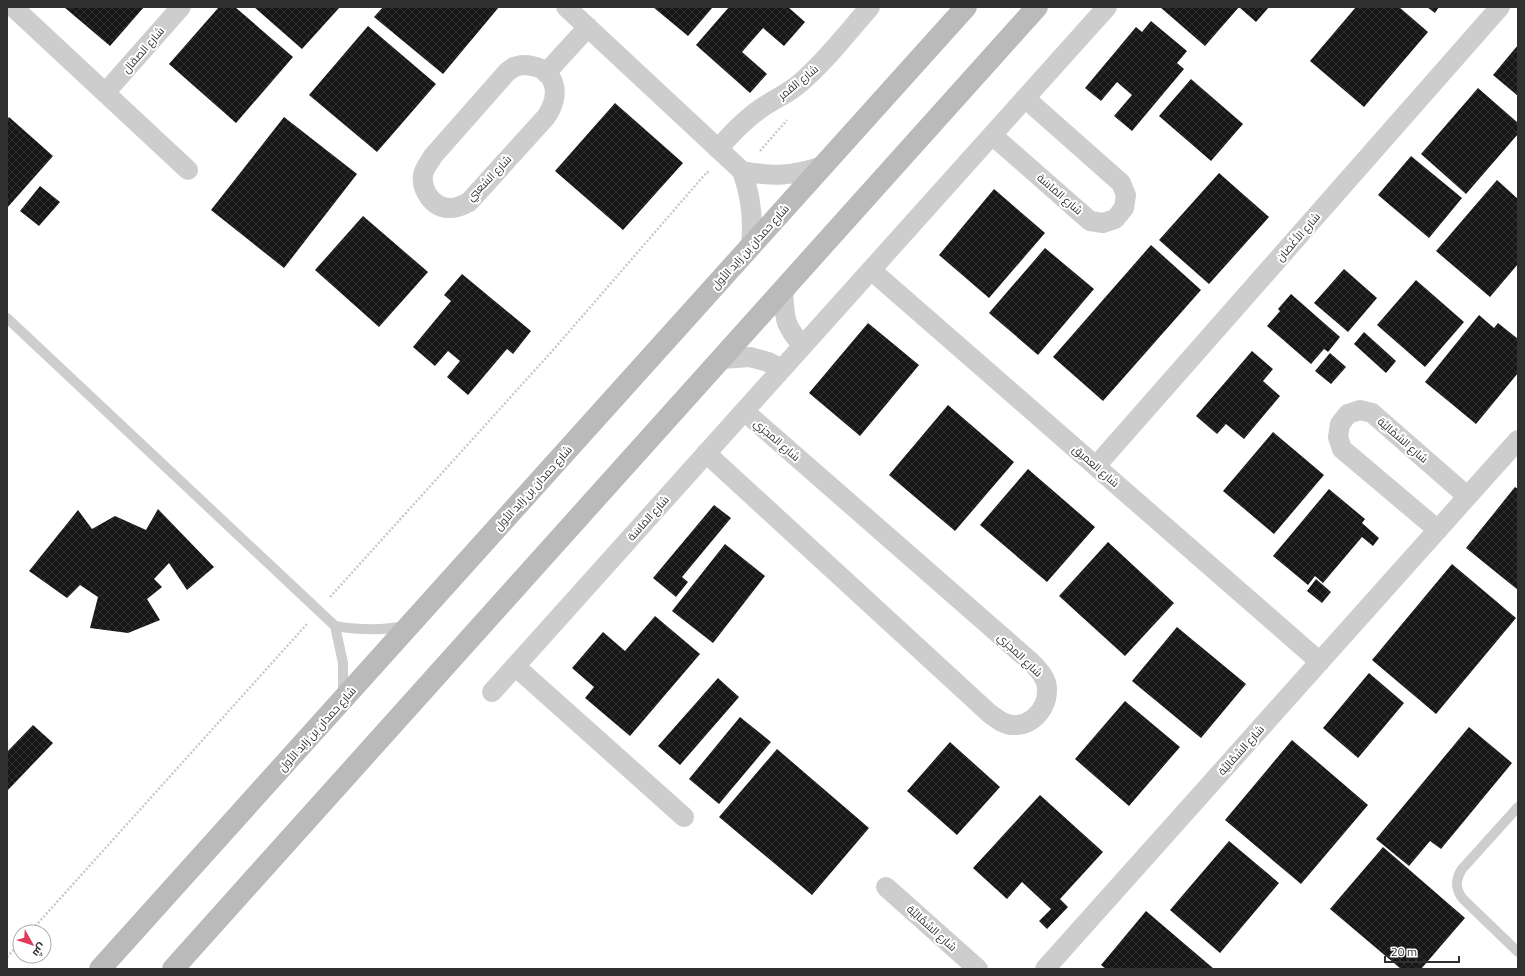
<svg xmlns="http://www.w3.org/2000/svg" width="1525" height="976" viewBox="0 0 1525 976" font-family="'Titillium Web',Cairo,sans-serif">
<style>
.building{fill:url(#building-cross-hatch)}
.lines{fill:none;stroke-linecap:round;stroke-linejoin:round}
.path{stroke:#cacaca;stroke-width:2.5;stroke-dasharray:2 2;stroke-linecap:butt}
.service{stroke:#cdcdcd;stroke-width:10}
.minor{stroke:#cdcdcd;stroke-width:20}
.secondary{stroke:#bababa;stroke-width:22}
.labels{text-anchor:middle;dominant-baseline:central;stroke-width:4;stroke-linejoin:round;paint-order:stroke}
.street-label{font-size:11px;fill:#303030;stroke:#fff}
</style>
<defs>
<pattern id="building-cross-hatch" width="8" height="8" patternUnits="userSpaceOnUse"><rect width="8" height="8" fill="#171717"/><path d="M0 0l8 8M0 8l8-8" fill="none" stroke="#303030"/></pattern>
</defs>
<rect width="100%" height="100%" fill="#fff"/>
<path class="building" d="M64 7H144L110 46Z
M219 7H235L293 57 236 123 169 64Z
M254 7H340L302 49Z
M383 7H499L443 74 374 17Z
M653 7H713L688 36Z
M729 7H788L805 22 784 46 763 28 742 52 767 74 750 93 696 45Z
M1160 7H1269L1256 22 1239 7 1205 46Z
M1356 7H1399L1428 32 1364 107 1310 61Z
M1427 7H1439L1435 13Z
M1151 21 1187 51 1177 63 1184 69 1132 131 1114 116 1132 95 1117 82 1101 101 1085 88 1136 27 1142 32Z
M368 26 436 84 377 152 309 95Z
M1518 45V96L1493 75Z
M1191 79 1243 124 1211 161 1159 116Z
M1478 88 1518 123V134L1466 194 1421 154Z
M615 103 683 163 623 230 555 171Z
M9 117 53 156 7 208V120Z
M284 117 357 174 284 268 211 210Z
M1411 156 1462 198 1429 238 1378 195Z
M1219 173 1269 217 1209 284 1159 240Z
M1497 180 1518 199V264L1490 297 1436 251Z
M40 186 60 202 39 226 20 211Z
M994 189 1045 233 989 298 939 255Z
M363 216 428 272 379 327 315 270Z
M1151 245 1201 290 1103 401 1053 357Z
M1045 248 1094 289 1038 355 989 313Z
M1344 269 1377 298 1348 332 1314 303Z
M462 274 531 331 513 354 507 349 468 395 447 377 460 361 448 351 435 366 413 347 451 301 444 295Z
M1416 280 1464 322 1425 367 1377 325Z
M1291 294 1340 337 1328 352 1324 349 1311 364 1267 326 1280 311 1278 309Z
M1479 315 1494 328 1498 323 1518 339V373L1476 424 1425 382Z
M868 323 919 365 860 436 809 393Z
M1364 332 1396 361 1386 373 1354 344Z
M1252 351 1273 369 1263 381 1280 396 1244 439 1226 424 1217 434 1196 416Z
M1330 353 1346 367 1331 384 1315 371Z
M948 405 1014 462 955 531 889 475Z
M1273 432 1324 475 1274 534 1223 491Z
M1028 469 1095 527 1047 582 980 525Z
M1515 487 1518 489V590L1466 548Z
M1329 489 1365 519 1362 523 1379 538 1373 546 1362 537 1323 583 1315 576 1308 585 1273 556Z
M714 505 731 518 682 577 688 582 676 597 653 578Z
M158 509 214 567 187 590 169 563 154 579 162 587 147 599 160 620 128 633 90 628 98 597 80 585 67 598 29 571 78 510 92 529 115 516 146 530Z
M1108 542 1174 603 1125 656 1059 596Z
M725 544 765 576 713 643 672 611Z
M1452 564 1516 618 1436 714 1372 660Z
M1316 579 1331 592 1322 603 1307 591Z
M655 616 700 654 630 736 585 698 594 687 572 668 603 632 625 651Z
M1177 627 1246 684 1201 738 1132 681Z
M1369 673 1404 703 1358 758 1323 728Z
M718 678 739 697 680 765 658 746Z
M1125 701 1180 747 1129 806 1075 759Z
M740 717 771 742 719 804 689 779Z
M33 725 53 743 7 791V752Z
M1469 727 1512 763 1441 849 1430 841 1409 866 1376 839Z
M1292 740 1368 805 1301 884 1225 820Z
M950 742 1000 787 957 835 907 791Z
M777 749 869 828 812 895 719 817Z
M1040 795 1103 852 1060 899 1068 907 1047 929 1039 921 1051 909 1022 882 1007 899 973 868Z
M1229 841 1279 883 1220 953 1170 910Z
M1383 847 1465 918 1421 969H1401L1330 909Z
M1146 911 1214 969H1106L1101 965Z"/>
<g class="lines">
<path class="path" d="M760 151 787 120
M330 597 554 349 707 172 709 173
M30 932 307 624
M7 957 20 943"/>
<path class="service" d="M7 318 335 626C359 630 381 631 405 626
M335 626 343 663V695
M1518 807 1462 869C1455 880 1455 889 1463 899L1518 952"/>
<path class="minor" d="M13 7 188 170
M566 7 742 171C751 196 754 218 751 245
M522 65C555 65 563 92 546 117L469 202C463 205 458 208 451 208 434 209 421 191 423 175 424 168 430 162 433 156L507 72 514 67Z
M546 73 588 27
M105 93 181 7
M992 135 1090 221 1103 223 1115 219 1124 208 1126 195 1121 183 1025 98
M718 149C731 134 744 120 760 109 773 100 787 94 799 84 826 61 847 33 870 7
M742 171C773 177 792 176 823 166
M871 270 1320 662
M783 290C785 318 783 324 803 346
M721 359 750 357 768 362 782 369
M706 453 989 713C993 716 998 720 1002 722 1024 733 1047 713 1047 691 1048 679 1039 670 1031 662L744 411
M1096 466 1500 7
M1438 530 1342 449 1338 437 1340 424 1348 414 1360 410 1372 413 1467 496
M515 666 684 817
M492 692 1107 7
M886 887 978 969
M1045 969 1518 440"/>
<path class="secondary" d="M100 969 966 7
M173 969 1037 7"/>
</g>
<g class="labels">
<g class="street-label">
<text transform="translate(143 50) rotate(-49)">شارع الصقال</text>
<text transform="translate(798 82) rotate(-39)">شارع القمر</text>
<text transform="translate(489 178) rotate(-46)">شارع الشعبي</text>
<text transform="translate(1060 194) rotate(41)">شارع المَاسَة</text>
<text transform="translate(1298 237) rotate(-49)">شارع الأَغْصَان</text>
<text transform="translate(750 247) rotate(-48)">شارع حمدان بن زايد الأول</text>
<text transform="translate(777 440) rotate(41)">شارع المجزي</text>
<text transform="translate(1403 440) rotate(41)">شارع السَّمَّالِيَّة</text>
<text transform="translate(1096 466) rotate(41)">شارع العميق</text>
<text transform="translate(533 488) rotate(-48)">شارع حمدان بن زايد الأول</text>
<text transform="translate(648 518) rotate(-48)">شارع المَاسَة</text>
<text transform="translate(1020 655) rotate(44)">شارع المجزي</text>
<text transform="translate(317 729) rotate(-48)">شارع حمدان بن زايد الأول</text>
<text transform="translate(1241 750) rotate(-48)">شارع السَّمَّالِيَّة</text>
<text transform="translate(932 928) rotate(42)">شارع السَّمَّالِيَّة</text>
</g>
</g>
<rect width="1525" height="976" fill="none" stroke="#303030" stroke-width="16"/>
<g transform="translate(32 944) rotate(129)"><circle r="19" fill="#ffffff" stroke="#acacac"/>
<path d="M0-3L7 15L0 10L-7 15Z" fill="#df3a59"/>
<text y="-6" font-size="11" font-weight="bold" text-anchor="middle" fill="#303030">ش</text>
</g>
<path d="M1385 956v6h74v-6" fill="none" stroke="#303030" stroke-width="2"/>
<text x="1391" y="956" font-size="12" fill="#303030" stroke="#ffffff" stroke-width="3" paint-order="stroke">20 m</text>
</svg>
